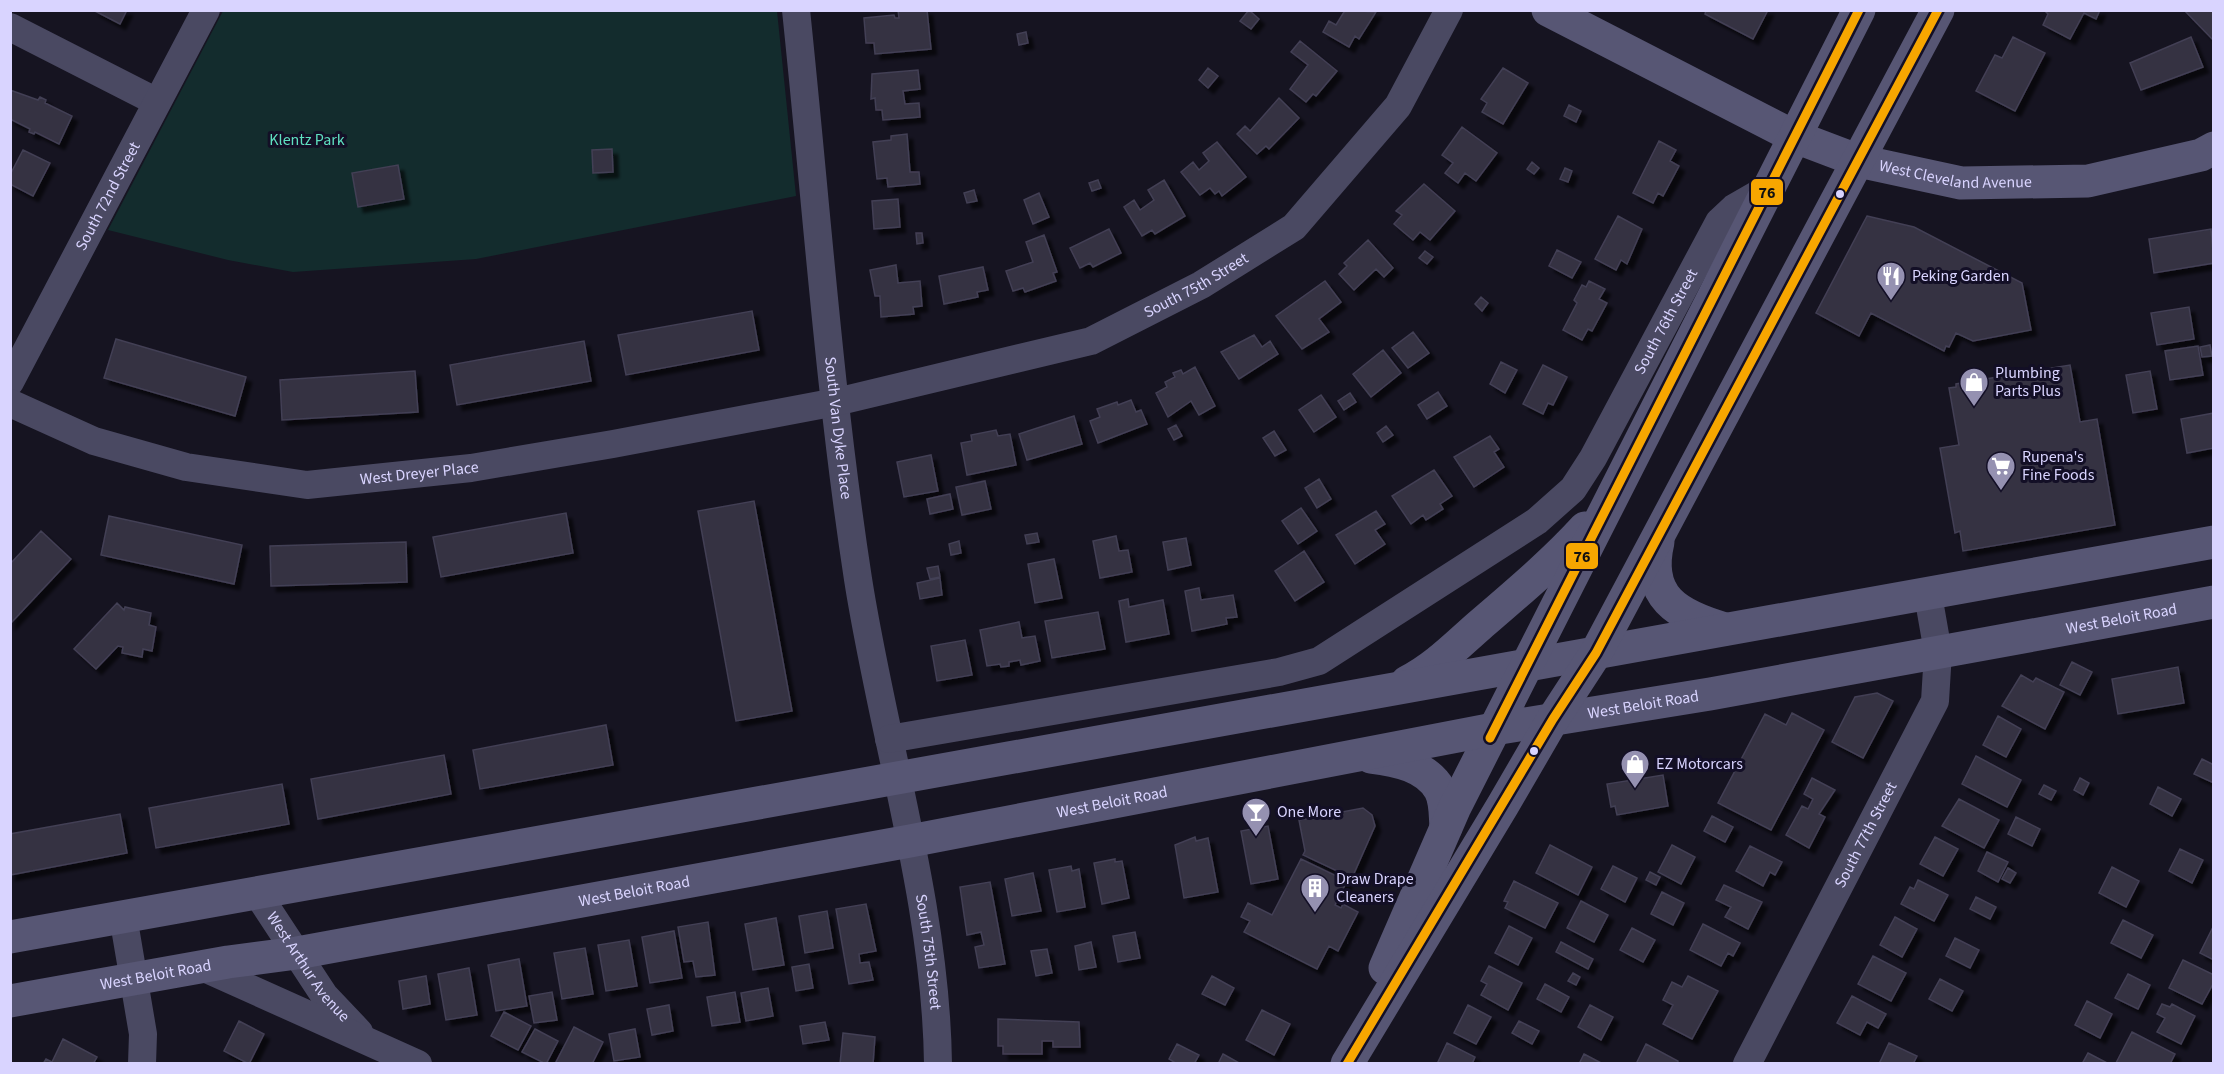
<svg xmlns="http://www.w3.org/2000/svg" width="2224" height="1074" viewBox="0 0 2224 1074" font-family="'Source Sans 3',sans-serif">
<style>
.green{fill:#132c2d}
.building{fill:#343243;stroke:#433f54;stroke-width:1.5;filter:url(#shadow)}
.lines{fill:none;stroke-linecap:round;stroke-linejoin:round}
.street{stroke:#4a4962;stroke-width:28}
.secondary{stroke:#575674;stroke-width:33}
.bus-1-casing{stroke:#130f26;stroke-width:14}
.bus-1{stroke:#f7a600;stroke-width:9}
.bus-dot{fill:#d9d4ff;stroke:#130f26;stroke-width:2}
.labels{text-anchor:middle;dominant-baseline:central;stroke-width:6;stroke-linejoin:round;paint-order:stroke}
.park-label{font-size:16px;fill:#5fe0c0;stroke:#130f26}
.street-label{font-size:16px;fill:#d9d4ff;stroke:#130f26}
.poi-label{font-size:16px;fill:#d9d4ff;stroke:#130f26;text-anchor:start}
.line-badge{stroke:#130f26;stroke-width:2}
.pale-badge-label{font-size:16px;text-anchor:middle;font-weight:bold;fill:#111}
</style>
<defs>
<filter id="shadow"><feDropShadow dx="5.5" dy="5.5" stdDeviation="1.5" flood-color="#0009"/></filter>
</defs>
<rect width="100%" height="100%" fill="#161421"/>
<path class="green" d="M223 11H777L796 196 476 259 293 272 228 260 108 230Z"/>
<path class="building" d="M93 10H127L120 24Z
M898 10H927L931 49 875 54 874 43H866L864 18 894 15 895 18H899Z
M1249 10 1259 19 1251 29 1240 21Z
M1342 10 1376 12 1359 39 1355 36 1349 47 1323 32 1329 21 1336 25 1344 12Z
M1706 10H1768L1753 39 1705 14Z
M2044 10H2100L2096 19 2084 13 2070 39 2043 25 2048 14Z
M2184 10H2214V41Z
M1026 32 1028 43 1019 45 1017 34Z
M2013 37 2045 53 2015 111 1976 91 1995 55 2002 58Z
M2191 37 2203 67 2141 90 2130 63Z
M1300 41 1337 71 1316 96 1313 94 1306 102 1290 89 1308 65 1291 52Z
M1208 68 1218 76 1208 88 1199 80Z
M1503 68 1528 83 1503 124 1482 112 1487 103 1481 99Z
M918 70 920 89 903 91 905 104 919 103 920 117 883 120 882 110H876L875 98 871 99 872 74Z
M10 90 38 100 40 97 46 100 45 103 72 116 59 144 35 132 34 134 29 132 30 129 10 119Z
M1279 98 1299 118 1269 149 1266 146 1257 154 1237 134 1245 126 1250 131Z
M1569 105 1581 111 1576 122 1564 116Z
M1462 127 1497 153 1476 181 1465 173 1458 183 1445 173 1453 163 1442 155Z
M907 134 910 172H919L920 184 888 187 887 178 877 179 873 142 891 140V136Z
M1659 141 1676 150 1670 161 1679 166 1663 196 1658 193 1653 203 1633 193Z
M1217 142 1246 177 1222 196 1219 191 1215 194 1210 188 1200 195 1181 172 1193 162 1199 170 1209 161 1203 153Z
M612 149 613 172 593 173 592 150Z
M23 150 50 163 33 196 10 184V175Z
M1532 162 1539 168 1534 174 1527 169Z
M398 165 404 199 358 207 352 173Z
M1565 168 1572 171 1568 182 1560 179Z
M1098 180 1101 188 1092 191 1089 183Z
M1164 180 1185 216 1155 234 1152 230 1142 236 1124 207 1134 200 1140 210 1154 200 1148 190Z
M1424 184 1455 211 1430 240 1420 232 1413 240 1394 224 1402 215 1396 211Z
M974 190 977 201 967 203 964 193Z
M1039 193 1049 217 1033 224 1024 200Z
M898 199 900 227 874 229 872 201Z
M1618 216 1642 229 1627 264 1621 260 1616 270 1595 259Z
M1867 216 1914 227 2022 283 2031 330 1973 341 1956 333 1949 347 1946 346 1944 351 1871 313 1859 336 1816 313Z
M1109 229 1121 253 1093 267 1090 263 1080 268 1070 248Z
M2211 229 2214 263 2154 273 2149 239Z
M916 233H922L923 243 917 244Z
M1044 235 1057 272 1053 273 1056 281 1025 292 1023 288 1013 291 1006 271 1033 262 1026 242Z
M1368 240 1393 268 1384 277 1376 269 1354 290 1339 274 1347 266 1344 263Z
M1557 250 1581 262 1572 278 1549 266Z
M1425 251 1433 257 1427 264 1419 258Z
M896 265 898 283 920 281 922 306 913 307 914 314 881 317 880 296H875L870 270Z
M983 267 988 290 977 292 978 297 944 304 939 276Z
M1325 281 1341 302 1319 319 1329 332 1302 349 1276 316Z
M1589 281 1605 289 1599 299 1607 303 1592 331 1588 329 1582 340 1563 330 1577 303 1574 300 1582 285 1586 287Z
M1481 297 1488 303 1482 311 1475 304Z
M2189 307 2194 339 2157 345 2151 313Z
M752 311 759 350 626 375 618 335Z
M1413 332 1429 353 1408 368 1392 348Z
M1254 335 1262 347 1270 341 1278 354 1239 379 1221 352Z
M116 339 246 377 235 416 104 378Z
M584 341 591 381 457 405 450 365Z
M2210 345 2212 356 2202 357 2200 347Z
M2198 346 2203 375 2170 380 2165 351Z
M1383 350 1401 373 1371 397 1353 374Z
M1501 362 1517 370 1505 393 1490 384Z
M1543 365 1567 377 1553 405 1548 403 1543 414 1523 404Z
M2070 365 2080 422 2097 419 2115 525 1963 551 1960 531 1955 533 1940 448 1959 445 1949 388 1956 387V384Z
M1195 367 1215 406 1199 415 1191 401 1168 417 1156 393 1167 387 1165 382 1175 377 1173 373 1181 370 1183 374Z
M415 371 418 412 282 420 280 380Z
M2150 371 2157 409 2133 413 2126 375Z
M1438 392 1447 406 1427 419 1418 405Z
M1350 393 1356 402 1344 410 1338 401Z
M1321 395 1336 417 1314 432 1299 410Z
M1131 400 1136 412 1141 410 1147 424 1098 443 1090 421 1100 417 1097 409 1117 402 1118 405Z
M2214 413V448L2187 453 2181 419Z
M1074 416 1082 444 1027 460 1019 434Z
M1176 425 1182 436 1174 440 1168 429Z
M1386 426 1393 435 1383 442 1377 433Z
M996 430 998 436 1010 434 1016 465 967 475 961 443 972 441 971 435Z
M1274 431 1286 450 1275 456 1263 438Z
M1490 436 1499 449 1494 452 1504 467 1474 487 1454 457Z
M931 455 938 491 904 497 897 462Z
M1434 470 1452 496 1440 504 1443 509 1426 520 1423 515 1411 524 1392 496Z
M1319 479 1331 499 1317 508 1305 488Z
M985 481 991 509 962 515 956 487Z
M950 494 953 509 930 514 927 499Z
M754 501 792 711 736 721 698 511Z
M1301 508 1317 531 1298 544 1282 521Z
M1376 511 1385 524 1375 530 1385 544 1355 564 1336 535Z
M566 513 573 553 441 577 433 537Z
M109 516 242 545 234 584 101 555Z
M41 531 71 559 10 624V564Z
M1037 533 1039 542 1027 544 1025 535Z
M1116 536 1119 551 1128 550 1132 572 1100 578 1093 541Z
M1186 538 1191 565 1168 570 1163 542Z
M959 541 961 553 951 555 949 544Z
M406 542 407 582 271 586 270 546Z
M1304 551 1324 582 1295 601 1275 571Z
M1054 559 1062 598 1035 603 1028 564Z
M938 566 940 577 930 579 927 568Z
M940 578 942 595 920 599 917 583Z
M1199 588 1201 600 1233 595 1237 617 1226 618 1227 624 1192 631 1185 591Z
M1128 599 1129 607 1163 600 1169 634 1126 642 1119 601Z
M117 603 124 610 125 607 151 613 149 625 156 627 152 651 143 649 142 657 122 653 123 647 118 646 96 669 74 649Z
M1098 612 1105 649 1052 658 1045 621Z
M1019 622 1022 638 1035 636 1040 661 1021 665 1020 660 1009 662V666L1001 667 1000 664 987 666 980 630Z
M965 640 972 675 937 681 931 646Z
M2072 662 2092 672 2080 695 2060 685Z
M2178 667 2184 703 2118 714 2112 679Z
M2021 675 2033 682 2036 678 2064 692 2045 729 2002 706Z
M1877 693 1893 701 1863 758 1832 742 1855 697Z
M1792 713 1824 730 1771 830 1718 803 1765 714 1786 725Z
M1998 716 2021 729 2006 757 1983 745Z
M606 725 613 765 480 789 473 750Z
M444 755 451 794 318 819 311 779Z
M1976 756 2021 780 2007 807 1962 784Z
M2202 759 2214 765V783L2194 774Z
M1663 775 1668 806 1617 815 1615 806 1611 807 1607 784Z
M1812 778 1835 790 1819 814 1825 817 1809 848 1786 835 1802 806 1808 809 1813 799 1804 794Z
M2080 778 2089 783 2083 795 2074 790Z
M282 784 289 824 156 848 149 808Z
M2044 785 2056 791 2051 800 2039 794Z
M2158 787 2181 799 2172 816 2150 804Z
M1959 799 1999 820 1984 848 1942 826Z
M1363 808 1372 815 1375 826 1352 878 1303 855 1305 851 1299 820Z
M120 814 127 853 10 875V834Z
M1712 816 1733 827 1725 842 1704 831Z
M2016 817 2040 829 2032 846 2008 834Z
M1268 826 1278 879 1251 884 1241 831Z
M1195 837 1196 841 1208 838 1218 892 1184 898 1175 845Z
M1935 837 1958 849 1943 876 1920 864Z
M1550 845 1592 867 1578 895 1536 873Z
M1672 845 1695 857 1681 884 1658 872Z
M1750 846 1782 862 1775 875 1770 872 1763 886 1736 871Z
M2180 849 2203 860 2192 883 2169 871Z
M1987 852 2008 862 1998 882 1978 871Z
M1115 859V862L1122 861 1129 898 1102 904 1094 863Z
M1301 859 1347 881 1335 905 1341 908 1343 904 1358 912 1338 951 1329 946 1317 969 1244 932 1250 921 1241 917 1248 903 1272 915Z
M1071 866 1072 871 1079 869 1085 907 1057 912 1049 870Z
M1613 866 1637 878 1625 902 1601 889Z
M2112 867 2139 881 2126 907 2099 893Z
M2008 868 2016 873 2010 883 2002 879Z
M1650 872 1660 877 1656 885 1646 880Z
M1033 873 1041 911 1012 916 1005 879Z
M1918 880 1948 895 1934 921 1901 904 1910 887 1914 889Z
M1514 881 1558 903 1545 928 1505 908 1508 902 1504 901Z
M990 882 1005 964 979 968 975 947 984 945 981 932 967 935 960 887Z
M1724 885 1762 902 1748 929 1725 917 1731 907 1716 900Z
M1662 892 1684 903 1673 925 1651 914Z
M1976 897 1996 907 1990 919 1970 909Z
M1581 901 1608 915 1594 942 1567 928Z
M866 904 876 951 859 954 860 963 869 962 873 980 849 984 836 909Z
M827 911 833 948 805 953 799 916Z
M1895 917 1917 929 1902 957 1880 945Z
M776 918 784 965 753 970 745 924Z
M2123 920 2153 935 2141 958 2111 943Z
M708 922 715 975 696 977 693 961 684 962 678 927Z
M1703 924 1740 943 1733 956 1728 953 1721 966 1690 950Z
M2214 925V960L2200 953Z
M1509 926 1532 938 1518 965 1495 953Z
M1632 928 1655 940 1643 962 1620 950Z
M674 931 682 978 650 983 642 937Z
M1135 932 1140 958 1118 962 1113 936Z
M1955 938 1979 950 1970 968 1946 956Z
M629 940 637 986 606 991 598 945Z
M1091 942 1096 967 1079 970 1075 946Z
M1561 942 1593 959 1588 969 1556 952Z
M585 948 593 994 562 999 554 953Z
M1047 949 1052 973 1036 976 1031 951Z
M1873 956 1906 973 1891 1001 1858 984Z
M519 959 527 1006 496 1011 488 965Z
M2183 960 2214 975V982L2202 1004 2169 988Z
M809 964 813 988 796 991 792 967Z
M1489 966 1522 983 1508 1010 1481 995 1487 984 1481 981Z
M469 968 477 1015 446 1020 438 974Z
M1573 973 1580 977 1576 985 1568 981Z
M2128 974 2150 985 2138 1009 2115 998Z
M426 976 430 1004 403 1009 399 981Z
M1212 976 1234 988 1225 1005 1202 994Z
M1688 976 1718 991 1692 1039 1663 1024 1673 1005 1663 1000 1672 982 1682 987Z
M1940 979 1963 991 1952 1011 1929 999Z
M1545 984 1569 997 1561 1012 1537 999Z
M768 988 773 1016 746 1021 741 993Z
M552 992 557 1020 534 1023 529 996Z
M735 992 740 1022 712 1026 707 997Z
M1852 996 1886 1014 1878 1028 1867 1022 1860 1035 1837 1023Z
M2087 1001 2112 1014 2100 1038 2075 1025Z
M2162 1004 2170 1007 2172 1004 2195 1016 2181 1044 2157 1032 2165 1018 2157 1014Z
M669 1005 673 1031 652 1035 647 1009Z
M1468 1005 1491 1017 1476 1044 1454 1033Z
M1590 1005 1613 1017 1601 1040 1578 1027Z
M1262 1010 1290 1024 1274 1055 1246 1040Z
M504 1012 531 1026 518 1050 491 1036Z
M998 1019 1079 1022 1080 1047H1053V1041H1042V1054H1003V1046H998Z
M239 1021 264 1034 249 1064 224 1051Z
M1519 1021 1539 1031 1532 1044 1512 1033Z
M825 1022 829 1040 803 1044 800 1026Z
M574 1027 603 1042 592 1064H555Z
M535 1029 558 1041 546 1064 522 1052Z
M635 1029 640 1057 614 1061 609 1034Z
M2132 1032 2175 1054 2170 1064 2116 1063Z
M843 1033 875 1037 873 1064H840Z
M63 1039 97 1057 93 1064H43L46 1059 52 1062Z
M1447 1043 1475 1057 1472 1064H1437Z
M1889 1043 1917 1056 1913 1064H1879Z
M1177 1044 1199 1055 1194 1064H1177L1169 1059Z
M1646 1044 1678 1061 1677 1064H1636Z
M2088 1053 2109 1064H2082Z
M1223 1054 1241 1064H1218Z
M1584 1054 1603 1064H1579Z"/>
<g class="lines">
<g class="street">
<path id="s1" d="M796 10C816 200 829 391 858 579 883 739 936 902 938 1064"/>
<path d="M10 27 157 102"/>
<path id="s2" d="M10 382 206 10"/>
<path id="s3" d="M10 403 94 441 186 467 307 485 471 468 613 444 836 402 1091 341 1201 285 1294 227 1398 106 1449 10"/>
<path id="s4" d="M889 739 1279 672 1319 661 1537 521 1573 489 1593 458 1719 222 1734 208 1767 189"/>
<path id="s5" d="M257 893 324 995 359 1032"/>
<path d="M123 916 143 1034 142 1064"/>
<path d="M202 967 418 1064"/>
<path id="s6" d="M1747 1064 1935 701 1938 652 1928 595"/>
</g>
<g class="secondary">
<path id="s7" d="M1548 10 1793 136 1859 161 1961 183 2088 181 2201 155 2214 148"/>
<path d="M1658 542C1645 597 1677 615 1725 629"/>
<path d="M1407 682C1435 668 1457 645 1480 625 1516 594 1553 563 1585 528"/>
<path d="M1371 757C1396 760 1427 766 1440 790 1446 801 1445 816 1446 827"/>
<path d="M10 937 2214 542"/>
<path d="M1385 968 1455 807 1859 10"/>
<path id="s8" d="M10 1001 228 962 297 953 910 841 1494 729 1710 694 2214 602"/>
<path d="M1347 1064 1503 805 1553 719 1596 653 1938 10"/>
</g>
<g class="bus-1-casing">
<path id="bus-1" d="M1490 738 1859 10
M1347 1064 1553 719 1596 653 1938 10"/>
</g>
<use href="#bus-1" class="bus-1"/>
</g>
<defs>
<g id="restaurant-pin" transform="scale(1.5)"><path d="M0 17L-7.5 6A9.5 9.5 0 1 1 7.5 6Z" fill="#9591b1" stroke="#130f26"/><path d="M-5-6h1v4h1v-4h1v4h1v-4h1v5L-1.5 .5V6h-2V.5L-5-1ZM5-6V6H3V1.5H1.5Q1.5-4 5-6Z" fill="#fff"/></g>
<g id="shop-pin" transform="scale(1.5)"><path d="M0 17L-7.5 6A9.5 9.5 0 1 1 7.5 6Z" fill="#9591b1" stroke="#130f26"/><path d="M-5-2.5h2.3a2.7 3.5 0 0 1 5.4 0H5L5.5 6h-11ZM-1.5-2.5h3a1.5 2.3 0 0 0-3 0Z" fill="#fff"/></g>
<g id="supermarket-pin" transform="scale(1.5)"><path d="M0 17L-7.5 6A9.5 9.5 0 1 1 7.5 6Z" fill="#9591b1" stroke="#130f26"/><path d="M-6-5.5h2.5l.6 2H6L4.5 2H-2.5L-4.4-4H-6ZM-1.5 3.2a1.3 1.3 0 1 0 .1 0ZM3 3.2a1.3 1.3 0 1 0 .1 0Z" fill="#fff"/></g>
<g id="bar-pin" transform="scale(1.5)"><path d="M0 17L-7.5 6A9.5 9.5 0 1 1 7.5 6Z" fill="#9591b1" stroke="#130f26"/><path d="M-6-5H6L.8 .8V4.5H3.5V6h-7V4.5H-.8V.8Z" fill="#fff"/></g>
<g id="building-pin" transform="scale(1.5)"><path d="M0 17L-7.5 6A9.5 9.5 0 1 1 7.5 6Z" fill="#9591b1" stroke="#130f26"/><path d="M-4-6H4V6H1V3H-1V6H-4ZM-2.5-4.3h1.7v1.8h-1.7ZM.8-4.3h1.7v1.8H.8ZM-2.5-1h1.7V.8h-1.7ZM.8-1h1.7V.8H.8Z" fill="#fff"/></g>
</defs>
<g fill-rule="evenodd">
<use href="#restaurant-pin" x="1891" y="276"/>
<use href="#shop-pin" x="1974" y="382"/>
<use href="#supermarket-pin" x="2001" y="466"/>
<use href="#shop-pin" x="1635" y="764"/>
<use href="#bar-pin" x="1256" y="812"/>
<use href="#building-pin" x="1315" y="888"/>
</g>
<g class="bus-dot">
<circle cx="1840" cy="194" r="5"/>
<circle cx="1534" cy="751" r="5"/>
</g>
<g class="labels">
<g class="park-label">
<text x="307" y="140">Klentz Park</text>
</g>
<g class="street-label">
<text stroke="none"><textPath href="#s7" startOffset="444">West Cleveland Avenue</textPath></text>
<text stroke="none"><textPath href="#s2" startOffset="210">South 72nd Street</textPath></text>
<text stroke="none"><textPath href="#s3" startOffset="1227">South 75th Street</textPath></text>
<text stroke="none"><textPath href="#s4" startOffset="936">South 76th Street</textPath></text>
<text stroke="none"><textPath href="#s1" startOffset="420">South Van Dyke Place</textPath></text>
<text stroke="none"><textPath href="#s3" startOffset="423">West Dreyer Place</textPath></text>
<text stroke="none"><textPath href="#s8" startOffset="2146">West Beloit Road</textPath></text>
<text stroke="none"><textPath href="#s8" startOffset="1660">West Beloit Road</textPath></text>
<text stroke="none"><textPath href="#s8" startOffset="1120">West Beloit Road</textPath></text>
<text stroke="none"><textPath href="#s6" startOffset="258">South 77th Street</textPath></text>
<text stroke="none"><textPath href="#s8" startOffset="634">West Beloit Road</textPath></text>
<text stroke="none"><textPath href="#s1" startOffset="952">South 75th Street</textPath></text>
<text stroke="none"><textPath href="#s5" startOffset="90">West Arthur Avenue</textPath></text>
<text stroke="none"><textPath href="#s8" startOffset="148">West Beloit Road</textPath></text>
</g>
<g class="poi-label">
<text x="1912" y="276">Peking Garden</text>
<text x="1995" y="373">Plumbing<tspan x="1995" dy="18">Parts Plus</tspan></text>
<text x="2022" y="457">Rupena's<tspan x="2022" dy="18">Fine Foods</tspan></text>
<text x="1656" y="764">EZ Motorcars</text>
<text x="1277" y="812">One More</text>
<text x="1336" y="879">Draw Drape<tspan x="1336" dy="18">Cleaners</tspan></text>
</g>
</g>
<g class="line-badge">
<rect x="1750" y="178" width="34" height="28" rx="6" fill="#f7a600"/>
<rect x="1565" y="542" width="34" height="28" rx="6" fill="#f7a600"/>
</g>
<g class="pale-badge-label">
<text x="1767" y="198">76</text>
<text x="1582" y="562">76</text>
</g>
<rect width="2224" height="1074" fill="none" stroke="#d9d4ff" stroke-width="24"/>
</svg>
